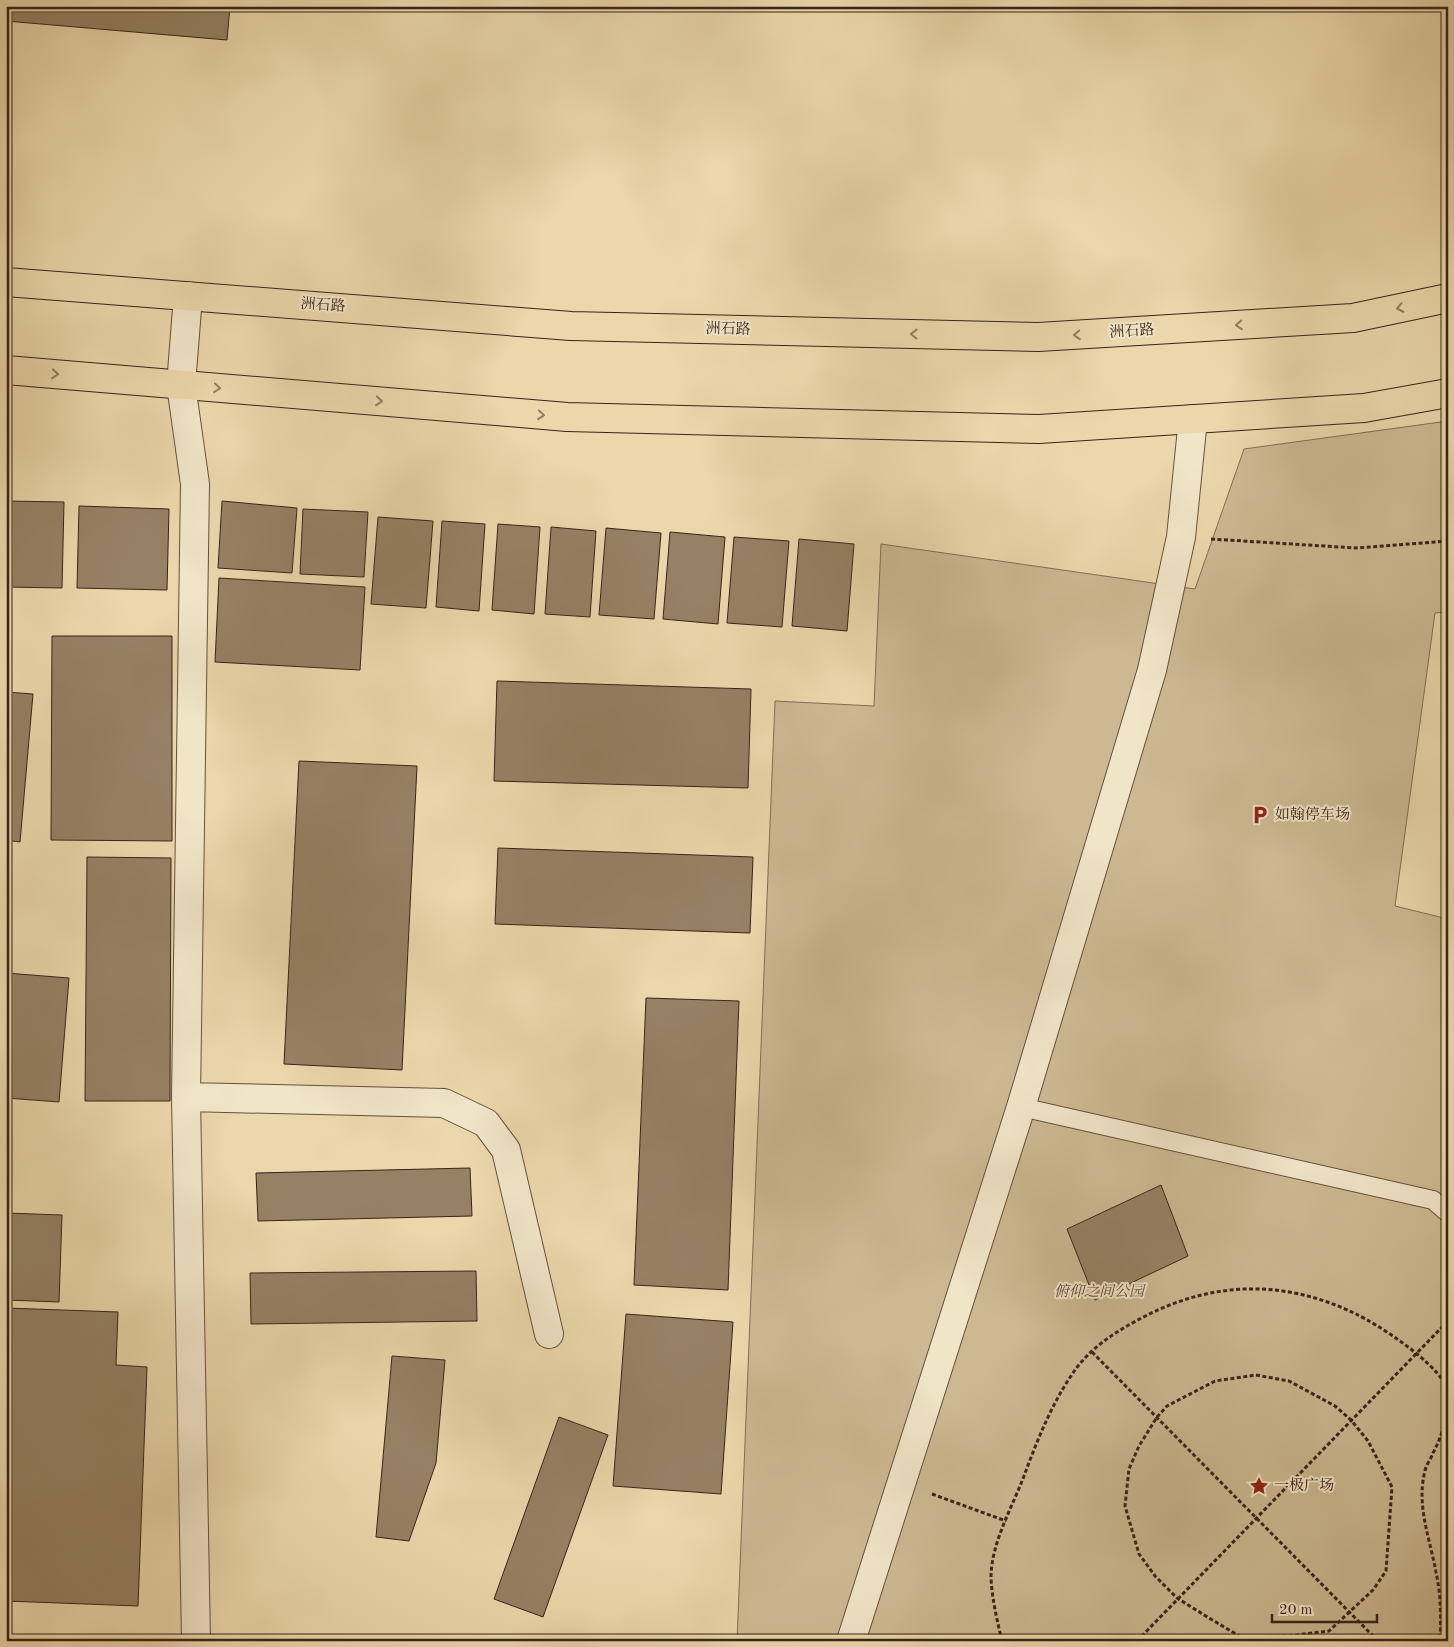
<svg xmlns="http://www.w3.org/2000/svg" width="1454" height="1647" viewBox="0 0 1454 1647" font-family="'Old Standard TT','Noto Serif SC',serif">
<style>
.green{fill:#ccb992;stroke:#826e54}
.building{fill:#958164;stroke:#382417}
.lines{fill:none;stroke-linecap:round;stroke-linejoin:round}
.lane-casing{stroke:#64513c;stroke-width:20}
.street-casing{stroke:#64513c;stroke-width:30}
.primary-casing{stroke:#382417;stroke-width:30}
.path{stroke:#382417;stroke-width:3;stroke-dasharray:4 2.5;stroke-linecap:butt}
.lane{stroke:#f1e5c8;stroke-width:18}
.street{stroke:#f1e5c8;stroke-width:28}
.primary{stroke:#ead7ab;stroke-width:28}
.oneway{stroke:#917e61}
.labels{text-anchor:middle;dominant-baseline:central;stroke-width:4;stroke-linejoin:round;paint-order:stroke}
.street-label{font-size:15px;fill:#382417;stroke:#f1e5c8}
.poi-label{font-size:15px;fill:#382417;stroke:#f1e5c8;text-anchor:start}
.park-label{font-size:15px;font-style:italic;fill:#5d4936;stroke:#f1e5c8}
</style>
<rect width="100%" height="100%" fill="#ead7ab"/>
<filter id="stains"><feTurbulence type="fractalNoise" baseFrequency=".004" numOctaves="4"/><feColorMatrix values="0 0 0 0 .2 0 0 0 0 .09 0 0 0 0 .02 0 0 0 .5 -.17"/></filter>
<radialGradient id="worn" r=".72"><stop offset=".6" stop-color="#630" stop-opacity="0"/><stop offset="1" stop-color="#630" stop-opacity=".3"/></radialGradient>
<path class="green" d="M1448 421V612L1435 613 1395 906 1448 919V1641H737L775 701 874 706 881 544 1195 589 1244 449Z"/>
<path class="building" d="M6 6H230L227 40 6 21Z
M6 501 64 502 62 588 6 587Z
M222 501 297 508 292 573 218 568Z
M79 506 169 509 167 590 77 588Z
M303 509 368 512 364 577 300 574Z
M378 517 433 521 426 608 371 604Z
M442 521 485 524 479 611 436 607Z
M498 524 540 527 534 614 492 610Z
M551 527 596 531 590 617 545 614Z
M606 528 661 533 654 619 599 615Z
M670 532 725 537 718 624 663 619Z
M734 537 789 541 782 627 727 623Z
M799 539 854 544 847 631 792 626Z
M219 578 365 587 360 670 215 662Z
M52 636H172V841L51 840Z
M497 681 751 689 748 788 494 781Z
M6 692 33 694 20 842 6 840Z
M299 761 417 766 402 1070 284 1064Z
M498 848 753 857 750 933 495 924Z
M87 857 171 858 170 1101H85Z
M6 973 69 978 59 1102 6 1098Z
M646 998 739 1001 728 1290 634 1285Z
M470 1168 472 1216 258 1221 256 1173Z
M1161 1185 1188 1256 1095 1300 1067 1229Z
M6 1213 62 1215 59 1302 6 1300Z
M476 1271 477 1321 251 1324 250 1273Z
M6 1308 118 1312 116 1365 147 1367 138 1606 6 1601Z
M626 1314 733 1322 721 1494 613 1486Z
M392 1356 445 1360 436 1463 409 1541 376 1537Z
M559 1417 608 1435 543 1617 494 1599Z"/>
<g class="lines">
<g class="lane-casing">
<path id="lane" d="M1021 1107 1433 1200 1448 1213"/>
</g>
<g class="street-casing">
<path id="street" d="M188 296 181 385 195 484 186 1097 196 1641
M186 1097 444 1103 486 1123 506 1150 549 1334
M851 1641 1021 1107 1152 670 1181 537 1193 419"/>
</g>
<g class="primary-casing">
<path id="primary" d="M6 282 571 326 1038 337 1353 318 1448 298
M6 370 567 417 1039 429 1364 408 1448 393"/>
</g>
<path class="path" d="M1211 539 1356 548 1448 541
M1092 1352 1378 1641
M1256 1375 1289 1381 1335 1406 1351 1420 1368 1441 1392 1487 1386 1571 1373 1590 1329 1631 1288 1636 1241 1637 1209 1618 1177 1598 1155 1576 1139 1554 1125 1506 1129 1469 1139 1446 1157 1417 1167 1406 1215 1381Z
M932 1494 1006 1521
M1002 1641C997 1620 992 1599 991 1578 991 1543 1012 1508 1024 1476 1038 1438 1054 1398 1078 1366 1094 1346 1114 1333 1136 1321 1208 1281 1282 1278 1356 1314 1379 1325 1432 1360 1444 1383 1446 1387 1446 1392 1446 1397 1448 1417 1442 1436 1433 1453 1431 1459 1426 1465 1425 1471 1416 1505 1430 1539 1436 1572 1441 1595 1441 1618 1440 1641
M1137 1641 1448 1321"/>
<use href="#lane" class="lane"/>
<use href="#street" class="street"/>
<use href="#primary" class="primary"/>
</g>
<defs><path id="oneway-chevron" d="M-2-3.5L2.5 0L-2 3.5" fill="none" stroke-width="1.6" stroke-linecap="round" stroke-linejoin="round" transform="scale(1.25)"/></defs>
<g class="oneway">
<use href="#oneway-chevron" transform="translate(1400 308) rotate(168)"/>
<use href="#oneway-chevron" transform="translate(1239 325) rotate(176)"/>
<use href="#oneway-chevron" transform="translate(914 334) rotate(-179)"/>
<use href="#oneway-chevron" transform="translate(1077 335) rotate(176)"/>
<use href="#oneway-chevron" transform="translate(55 374) rotate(5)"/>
<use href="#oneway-chevron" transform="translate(217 388) rotate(5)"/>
<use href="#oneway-chevron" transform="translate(379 401) rotate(5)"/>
<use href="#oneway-chevron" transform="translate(541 415) rotate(5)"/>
</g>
<defs>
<g id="parking-bare" transform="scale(1.5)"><path d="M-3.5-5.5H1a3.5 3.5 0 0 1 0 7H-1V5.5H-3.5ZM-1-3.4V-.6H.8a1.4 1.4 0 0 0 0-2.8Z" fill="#8f2418" stroke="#f1e5c8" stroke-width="2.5" paint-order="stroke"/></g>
<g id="sight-bare" transform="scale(1.5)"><path d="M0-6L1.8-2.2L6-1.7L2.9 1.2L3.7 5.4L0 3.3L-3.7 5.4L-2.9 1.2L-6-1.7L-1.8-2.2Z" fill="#8f2418" stroke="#f1e5c8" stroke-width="2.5" paint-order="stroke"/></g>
</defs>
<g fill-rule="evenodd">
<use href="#parking-bare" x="1260" y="815"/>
<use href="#sight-bare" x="1259" y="1486"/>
</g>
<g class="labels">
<g class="street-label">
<text transform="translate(323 306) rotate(4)">洲石路</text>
<text transform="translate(728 330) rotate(1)">洲石路</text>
<text transform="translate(1132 332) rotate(-4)">洲石路</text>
</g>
<g class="poi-label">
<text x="1275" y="815">如翰停车场</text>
<text x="1274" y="1486">一极广场</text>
</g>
<g class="park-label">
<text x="1099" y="1292">俯仰之间公园</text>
</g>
</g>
<rect width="1454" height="1647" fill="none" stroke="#ead7ab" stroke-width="25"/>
<rect x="8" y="8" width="1439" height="1632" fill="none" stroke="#382417" stroke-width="2.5"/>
<rect x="12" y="12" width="1429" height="1622" fill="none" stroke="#382417"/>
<path d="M1272 1614v8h105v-8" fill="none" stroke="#382417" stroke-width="2.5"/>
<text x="1279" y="1614" font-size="15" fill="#382417" stroke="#f1e5c8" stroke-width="4" paint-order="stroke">20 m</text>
<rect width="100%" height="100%" filter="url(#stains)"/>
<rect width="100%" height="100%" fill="url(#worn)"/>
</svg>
